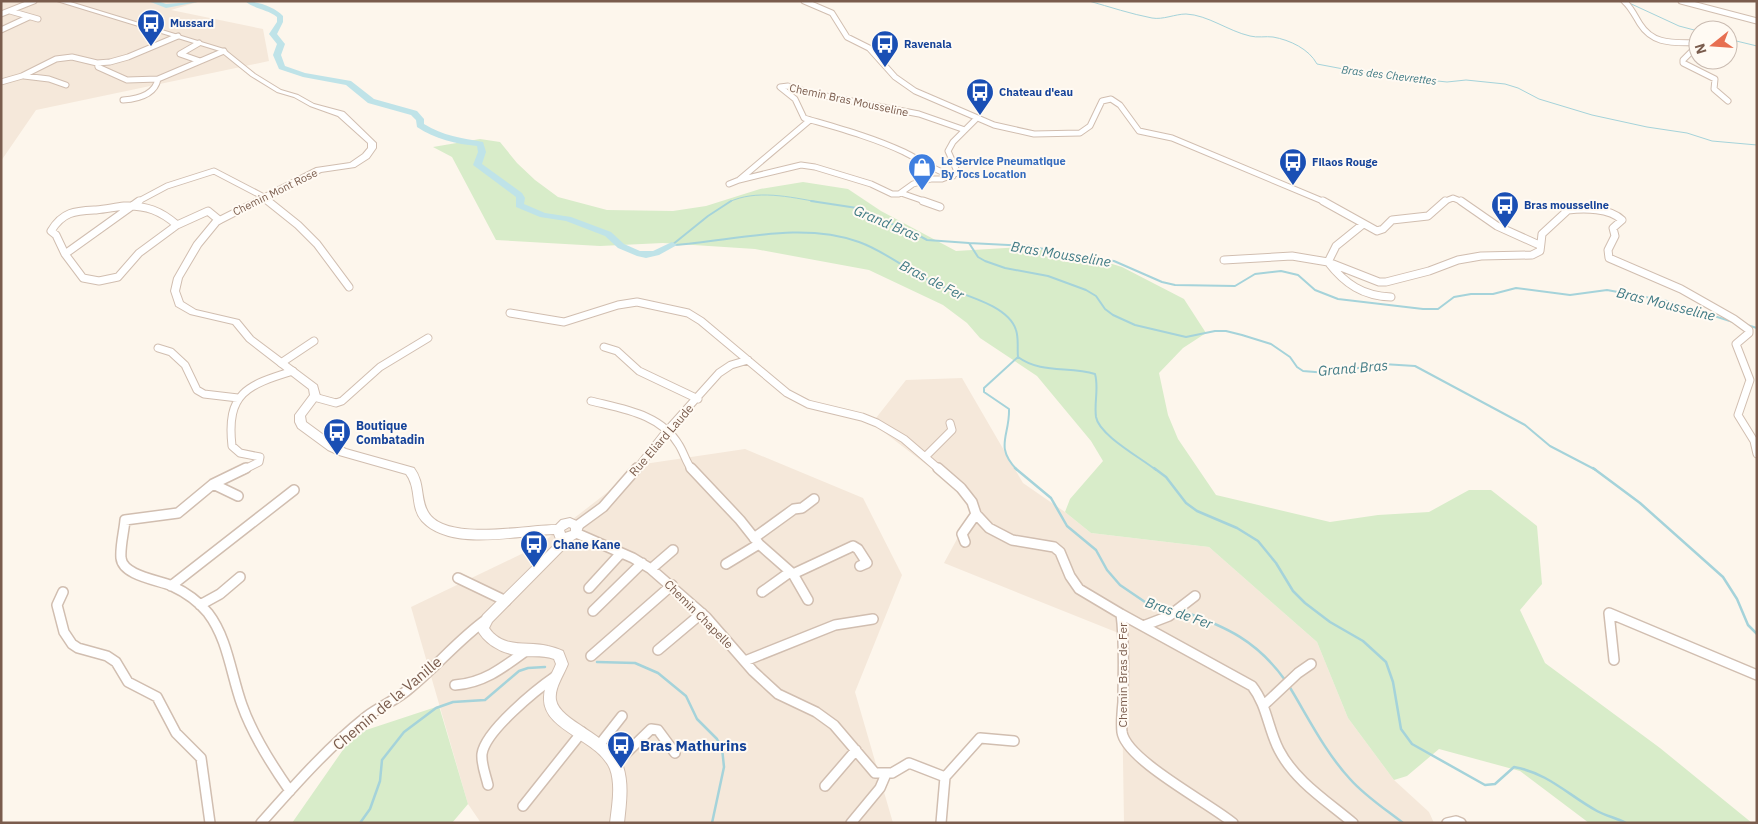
<svg xmlns="http://www.w3.org/2000/svg" width="1758" height="824" viewBox="0 0 1758 824" font-family="'IBM Plex Sans',sans-serif">
<style>
.residential{fill:#f5e8da}
.green{fill:#d8ecc9}
.lines{fill:none;stroke-linecap:round;stroke-linejoin:round}
.stream-far2{stroke:#a5d3da;stroke-width:1}
.stream-far1{stroke:#a5d3da;stroke-width:2}
.stream{stroke:#a5d3da;stroke-width:2.5}
.river{fill:#bfe3e8;fill-rule:evenodd}
.minor-far2-casing{stroke:#d1beb0;stroke-width:7}
.minor-far1-casing{stroke:#d1beb0;stroke-width:9}
.minor-casing{stroke:#d1beb0;stroke-width:12}
.tertiary-casing{stroke:#d1beb0;stroke-width:2}
.minor-far2{stroke:#fff;stroke-width:5}
.minor-far1{stroke:#fff;stroke-width:7}
.minor{stroke:#fff;stroke-width:9}
.tertiary{fill:#fff;fill-rule:evenodd}
.labels{text-anchor:middle;dominant-baseline:central;stroke-width:4;stroke-linejoin:round;paint-order:stroke}
.far-transit-label{font-size:11px;font-weight:bold;fill:#164399;stroke:#fffaf3;text-anchor:start}
.far-water-label{font-size:11px;font-style:italic;fill:#437c86;stroke:#fffaf3}
.far-street-label{font-size:11px;fill:#7a5c4d;stroke:#fffaf3}
.far-shop-label{font-size:11px;font-weight:bold;fill:#366cbe;stroke:#fffaf3;text-anchor:start}
.transit-label{font-size:12px;font-weight:bold;fill:#164399;stroke:#fffaf3;text-anchor:start}
.street-label{font-size:12px;fill:#7a5c4d;stroke:#fffaf3}
.water-label{font-size:14px;font-style:italic;fill:#437c86;stroke:#fffaf3}
.near-street-label{font-size:15px;fill:#7a5c4d;stroke:#fffaf3}
.near-transit-label{font-size:15px;font-weight:bold;fill:#164399;stroke:#fffaf3;text-anchor:start}
</style>
<rect width="100%" height="100%" fill="#fdf6ec"/>
<path class="residential" d="M1 1H201L171 10 263 29 269 61 36 110 1 161Z
M962 378 1023 483 1065 512 1091 533 1209 547 1317 642 1348 718 1394 780 1429 812 1434 823H1124L1121 634 944 563 970 515 965 500 953 485 872 423 906 380Z
M745 449 863 498 902 575 855 692 893 823H481L468 804 411 607 538 546 644 464Z"/>
<path class="green" d="M480 139 500 142 517 163 535 180 558 197 607 210 673 211 706 206 760 189 803 182 848 189 881 211 956 251 1021 247 1080 254 1122 267 1184 299 1206 333 1183 348 1159 373 1168 415 1178 439 1216 495 1330 522 1378 515 1429 512 1469 490H1491L1537 526 1542 584 1520 610 1545 663 1660 748 1752 823H1589L1520 771 1439 749 1407 776 1394 780 1348 718 1317 642 1209 547 1091 533 1065 512 1070 499 1103 461 1091 441 1037 376 980 338 967 323 943 305 869 270 755 249 663 243 600 246 496 240 452 157 433 147Z
M439 706 468 804 452 823H292L354 734Z"/>
<g class="lines">
<path class="stream-far2" d="M1089 1C1110 7 1131 14 1152 18 1163 20 1175 14 1186 14 1208 15 1228 31 1250 36 1257 38 1266 36 1273 37 1290 40 1309 49 1317 64L1354 71 1428 80 1447 82 1466 80 1505 84 1518 88 1539 99 1592 115 1647 127 1687 133 1712 141 1757 145
M1616 1 1622 2
M1627 2 1679 26 1698 31
M1728 39 1757 46
M729 202C756 189 790 197 818 202"/>
<path class="stream-far1" d="M811 201 857 208 873 218 907 229 927 240 969 243 978 257 985 261 1005 268 1048 276 1086 290 1096 296 1105 309 1113 315 1135 325 1186 337 1215 331H1226L1242 335 1271 344 1290 357 1297 367 1303 371 1327 373 1383 364 1415 366 1525 425 1550 446 1596 470
M969 243 1030 246 1080 257 1114 261 1162 282 1175 285 1235 286 1255 274 1281 271 1298 275 1315 290 1338 299 1423 309H1438L1454 297 1471 294H1493L1516 288 1570 295 1607 290 1667 301 1733 322
M672 245 708 216 731 201
M674 245C734 241 800 221 859 242 887 252 909 272 936 284 959 294 1008 304 1016 330 1019 339 1017 348 1018 357L984 388V392L1009 409C1010 436 994 446 1017 470
M1747 325 1757 328
M1018 357C1041 374 1069 366 1095 374 1099 388 1094 402 1096 417 1099 435 1141 458 1156 470"/>
<path class="stream" d="M1015 468 1051 498 1067 526 1096 550 1107 570 1120 585 1145 602 1170 610
M1154 468 1166 477 1186 503 1197 511 1237 528 1258 541 1276 563 1293 591 1305 603 1330 622 1363 641 1386 662 1393 682 1401 729 1412 744 1485 785 1495 784 1514 767C1548 773 1568 795 1597 811 1606 816 1617 818 1626 823
M1593 468 1640 503 1723 577 1737 599 1748 625 1757 634
M1182 611C1227 627 1257 641 1285 680
M597 662 635 663 658 673 686 696 697 719 717 739 722 748 724 767 712 823
M1289 686C1308 717 1325 752 1350 779 1365 796 1385 809 1403 823
M360 823 370 809 380 781 382 760 404 732 436 708 453 702 485 700 519 671 528 668 545 667"/>
<path class="river" d="M148 1H158L166 4 203 1 166 8Z
M245 1C257 1 275 7 283 16V22L277 34 285 44 281 55 285 66 305 73 351 81 374 99 417 111 424 119V124C443 136 462 138 483 142L486 152 482 164 522 193 525 198 524 204 545 213 571 217 611 232 624 244 640 251H653L672 242 677 245 659 255 646 258 637 256 618 248 605 236 566 221 540 217 516 207V197L473 165 478 152 477 146C456 144 435 139 417 127L416 120 411 115 368 103 346 85 303 77 279 69 273 55 277 44 269 34 277 22V17C267 9 254 9 245 1Z"/>
<g class="minor-far2-casing">
<path id="minor-far2" d="M804 1 832 13 847 37 869 48 895 77 915 91 994 125 1034 134 1080 133 1090 126 1102 101 1111 99 1120 105 1139 131 1172 138 1325 202
M1624 1C1631 7 1635 16 1640 24 1654 46 1675 42 1698 43
M1681 1 1757 21
M10 11 38 19
M1 14 34 1
M1 30 29 17
M199 43 180 54 200 61
M1698 49 1691 52 1683 60V63L1715 79 1714 89 1728 101
M97 63 98 67 127 80 158 79
M24 76 49 79 66 85
M1 82 22 76 56 59 72 57 97 63 110 62 128 57 178 36
M123 100C137 99 155 95 158 79L224 51
M953 176C935 171 920 160 904 152 872 137 838 128 804 118L795 99 780 87 788 86 815 94 919 114 965 130
M739 180 801 165 815 167 871 184 892 194H899L913 184 931 179H942L955 174 956 169 948 151 953 142 977 118
M729 184 739 180 810 120
M901 193 927 202
M137 202 167 186 214 171 264 197 270 202
M1443 202 1453 198 1463 202"/>
</g>
<g class="minor-far1-casing">
<path id="minor-far1" d="M268 201 298 225 317 244 349 287
M923 201 940 207
M1323 201 1377 231 1383 229 1392 220 1428 216 1445 201
M1461 201 1497 226 1537 244 1541 243 1542 234 1568 210C1584 208 1610 208 1622 220L1613 228 1615 236 1608 250 1609 258 1681 289 1734 319 1749 330V333L1736 344 1750 380 1738 415 1754 441 1757 454
M124 206C146 205 161 211 177 225L139 253 118 277 99 281 83 278 65 254 56 235 51 231C63 211 76 211 96 210 106 209 115 207 124 206Z
M177 225 208 211 219 220
M1362 225 1336 246 1328 262C1345 284 1363 296 1391 297
M65 254 139 201
M1224 260 1292 256 1328 262 1379 282H1386L1429 271 1458 260 1481 256 1532 255 1540 251 1541 243
M510 313 564 322 618 305 637 302 688 313 701 321 787 393 808 404 862 417 877 423 904 439 940 470
M604 347 617 351 639 371 698 399
M158 348 171 352 185 365 197 390 204 394 238 398
M281 363 314 341
M314 397 336 403 342 401 380 367 428 338
M591 401C623 409 661 414 679 445 684 453 686 462 692 470
M925 457 952 430 950 423
M243 470 259 462 260 457 240 453 232 446C226 393 247 385 293 371
M636 470 666 432 719 373 731 365 748 360"/>
</g>
<g class="minor-casing">
<path id="minor" d="M246 468 213 484 178 513 125 520C124 532 120 546 121 558 123 576 159 580 172 586 185 592 199 602 208 613 228 639 231 675 242 705 253 736 271 764 290 791
M691 468 740 520 759 544 793 574 808 600
M938 468 961 488 972 502 976 514 989 528 1012 540 1054 547 1060 552 1070 576 1079 589 1121 614C1125 643 1123 672 1123 702 1122 712 1121 723 1122 732 1126 760 1209 803 1233 823
M213 484 238 496
M577 526 603 507 637 468
M576 533 633 558 651 569 706 617 753 671 778 694 816 712 834 725 875 773H892L909 763 945 777 941 823
M754 538 794 509 802 508 814 499
M965 542 962 534 976 514
M726 564 759 544
M651 569 673 550
M793 574 853 546 858 549 867 563 860 566
M458 578 506 601
M171 586 294 490
M589 588 621 553
M63 592 57 605 64 632 72 644 78 648 107 656 116 662 128 682 157 697 176 733 201 758 210 823
M762 592 790 572
M200 605 220 594 240 577
M593 611 642 563
M1121 614 1252 686C1267 705 1268 729 1279 750 1295 781 1327 801 1353 823
M1143 626 1169 616 1195 596
M658 650 702 613
M591 656 672 585
M1614 660 1609 613 1757 675
M745 661 835 625 873 619
M455 685C484 683 504 667 527 650
M1265 704 1298 673 1311 664
M600 744 622 716
M615 764 651 729 658 730 675 753
M945 777 980 738 1014 741
M488 785C486 776 481 764 482 754 485 731 537 689 556 676
M825 786 856 750
M523 806 582 732
M261 823C294 786 327 748 366 717 380 706 397 700 410 688 437 666 459 639 487 619
M851 823 880 788 886 774
M1447 823 1456 821 1461 823"/>
</g>
<g class="tertiary-casing">
<path id="tertiary" d="M57 1H67L224 49 255 74 281 90 298 95 314 104 344 112 376 143V148L369 158 355 167 321 172 219 224 201 246 182 278 179 291 183 302 196 310 239 320 253 337 317 385 320 396 305 416 306 422 336 444 346 449 414 468C425 483 420 498 428 512 445 542 526 525 556 525L561 520 570 518 581 523 583 526 580 536 568 543 566 547 492 622 489 628C503 649 528 641 548 646 553 647 559 649 563 651L568 664C564 675 554 688 556 700 560 722 611 734 623 766 629 784 626 804 624 823H610C612 806 616 785 610 769 598 739 542 731 544 697 544 685 552 675 556 664L554 659C541 654 528 658 515 655 499 652 484 643 477 629L483 615 557 542 554 534C517 535 451 552 422 521 410 508 417 488 406 474L339 455 328 450 298 428 295 422V415L310 395 309 389 247 341 233 324 190 314 176 306 171 291 174 278 194 243 213 220 316 168 350 163 363 154 368 148V143L338 116 310 106 294 97 277 92 251 76 220 51ZM569 527 571 528V531L565 533 564 530Z"/>
</g>
<use href="#minor-far2" class="minor-far2"/>
<use href="#minor-far1" class="minor-far1"/>
<use href="#minor" class="minor"/>
<use href="#tertiary" class="tertiary"/>
</g>
<defs>
<g id="bus-pin" transform="scale(1.4375)"><path d="M0 17L-7.5 6A9.5 9.5 0 1 1 7.5 6Z" fill="#1a4fb4" stroke="#fffaf3"/><path d="M-5-6H5V4H4V6H2V4H-2V6H-4V4H-5ZM-3.5-4V0h7V-4ZM-3.5 1.2v1.5H-2V1.2ZM2 1.2v1.5H3.5V1.2Z" fill="#fff"/></g>
<g id="shop-pin" transform="scale(1.4375)"><path d="M0 17L-7.5 6A9.5 9.5 0 1 1 7.5 6Z" fill="#3f7fe0" stroke="#fffaf3"/><path d="M-5-2.5h2.3a2.7 3.5 0 0 1 5.4 0H5L5.5 6h-11ZM-1.5-2.5h3a1.5 2.3 0 0 0-3 0Z" fill="#fff"/></g>
</defs>
<g fill-rule="evenodd">
<use href="#bus-pin" x="151" y="23"/>
<use href="#bus-pin" x="885" y="44"/>
<use href="#bus-pin" x="980" y="92"/>
<use href="#bus-pin" x="1293" y="162"/>
<use href="#shop-pin" x="922" y="167"/>
<use href="#bus-pin" x="1505" y="205"/>
<use href="#bus-pin" x="337" y="432"/>
<use href="#bus-pin" x="534" y="544"/>
<use href="#bus-pin" x="621" y="745"/>
</g>
<g class="labels">
<g class="far-transit-label">
<text x="170" y="23">Mussard</text>
<text x="904" y="44">Ravenala</text>
<text x="999" y="92">Chateau d'eau</text>
<text x="1312" y="162">Filaos Rouge</text>
<text x="1524" y="205">Bras mousseline</text>
</g>
<g class="far-water-label">
<text transform="translate(1389 75) rotate(7)">Bras des Chevrettes</text>
</g>
<g class="far-street-label">
<text transform="translate(849 100) rotate(12)">Chemin Bras Mousseline</text>
<text transform="translate(275 192) rotate(-26)">Chemin Mont Rose</text>
</g>
<g class="far-shop-label">
<text x="941" y="161">Le Service Pneumatique<tspan x="941" dy="13">By Tocs Location</tspan></text>
</g>
<g class="transit-label">
<text x="356" y="425">Boutique<tspan x="356" dy="14">Combatadin</tspan></text>
<text x="553" y="544">Chane Kane</text>
</g>
<g class="street-label">
<text transform="translate(661 440) rotate(-49)">Rue Eliard Laude</text>
<text transform="translate(699 614) rotate(45)">Chemin Chapelle</text>
<text transform="translate(1122 675) rotate(-90)">Chemin Bras de Fer</text>
</g>
<g class="water-label">
<text transform="translate(887 223) rotate(23)">Grand Bras</text>
<text transform="translate(1061 254) rotate(9)">Bras Mousseline</text>
<text transform="translate(932 280) rotate(27)">Bras de Fer</text>
<text transform="translate(1666 304) rotate(14)">Bras Mousseline</text>
<text transform="translate(1353 368) rotate(-5)">Grand Bras</text>
<text transform="translate(1179 613) rotate(19)">Bras de Fer</text>
</g>
<g class="near-street-label">
<text transform="translate(387 703) rotate(-40)">Chemin de la Vanille</text>
</g>
<g class="near-transit-label">
<text x="640" y="745">Bras Mathurins</text>
</g>
</g>
<rect width="1758" height="824" fill="none" stroke="#7a5c4d" stroke-width="5"/>
<g transform="translate(1713 45) rotate(253)"><circle r="24" fill="#fffaf3" stroke="#cabbb1"/>
<path d="M0-4L9 19L0 12L-9 19Z" fill="#e76f51"/>
<text y="-8" font-size="14" font-weight="bold" text-anchor="middle" fill="#7a5c4d">N</text>
</g>
</svg>
